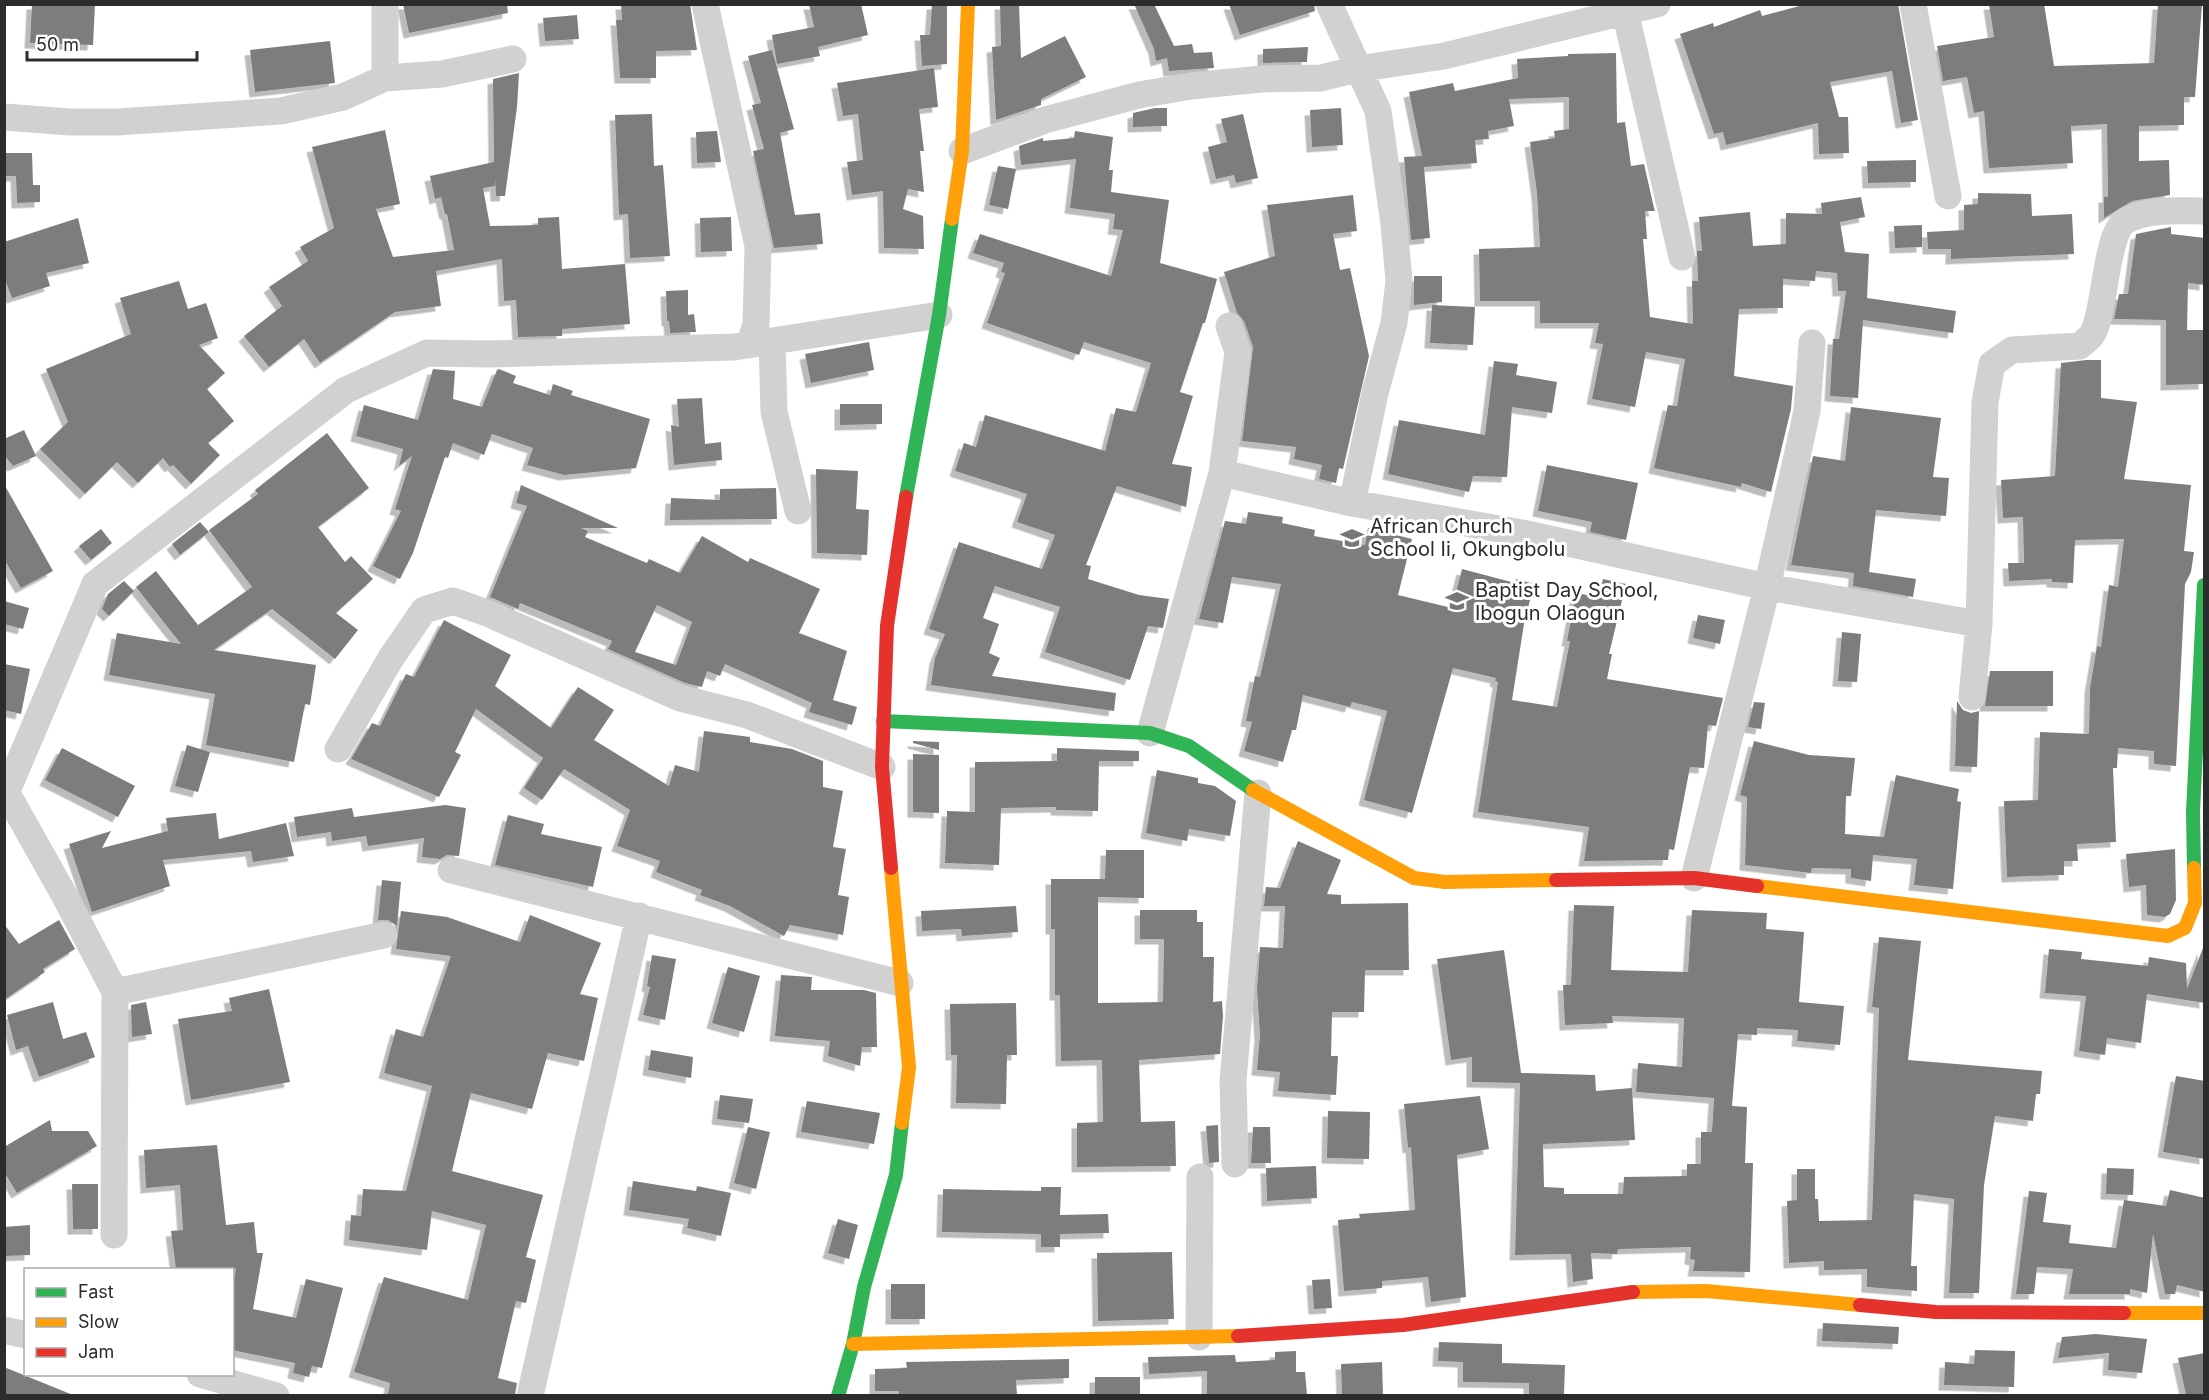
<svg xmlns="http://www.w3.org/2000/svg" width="2209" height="1400" viewBox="0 0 2209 1400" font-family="Inter,sans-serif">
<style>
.building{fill:#7d7d7d;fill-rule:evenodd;filter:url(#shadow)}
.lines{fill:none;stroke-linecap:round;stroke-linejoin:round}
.street{stroke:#d1d1d1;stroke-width:27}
.fast{stroke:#30b455;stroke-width:14}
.slow{stroke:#ff9f0a;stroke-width:14}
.jam{stroke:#e5322d;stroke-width:14}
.labels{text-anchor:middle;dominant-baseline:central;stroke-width:6;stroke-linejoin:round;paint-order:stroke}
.poi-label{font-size:20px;fill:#2c2c2c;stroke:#fff;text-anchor:start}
</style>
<defs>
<filter id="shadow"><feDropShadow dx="-5.5" dy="5.5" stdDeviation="0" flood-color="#0004"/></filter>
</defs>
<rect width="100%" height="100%" fill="#fff"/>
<path class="building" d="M32 4H95L93 45 30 43Z
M403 4H507L508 13 409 33Z
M621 4H690L697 50 656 51V78H620L616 20H622Z
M809 4H861L868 35 818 47 820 56 777 64 772 35 814 27Z
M932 4H947V64L922 66 920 35H930Z
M1000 4H1019L1021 58 1065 36 1086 77 1041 99V105L996 120 992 47 1001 46Z
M1134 4H1154L1174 46 1192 44 1194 53 1212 52 1214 68 1169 71 1167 58 1156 61 1154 49Z
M1229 4H1314L1315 11 1240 35Z
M1807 4H1898L1918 120 1901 123 1892 71 1830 82 1839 117H1848L1849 153 1819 154 1818 123 1726 145 1723 132 1714 134 1680 34 1713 23 1714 27 1760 10 1762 16Z
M1989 4H2044L2054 66 2154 63 2158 4H2202L2195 97H2184V125L2139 126V161L2169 160 2170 195 2132 201 2104 218V197H2108L2107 124 2071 126 2073 163 1989 168 1984 111 1974 113 1967 77 1943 81 1937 46 1994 37Z
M577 15 579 39 545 41 543 18Z
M330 41 335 83 255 92 250 50Z
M1308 47 1307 62 1263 63V49Z
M772 50 794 129 780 133 795 215 820 213 823 244 774 248 753 151 764 149 752 105 761 103 748 56Z
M1616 53 1617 123 1625 122 1631 166 1644 164 1654 208 1655 211H1645L1647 239H1643L1650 317 1693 324 1692 281H1698L1697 251H1702L1699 217 1750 212 1753 246 1786 244V213L1822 214 1821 203 1861 197 1865 217 1840 222 1845 252 1869 254 1867 298 1956 311 1953 333 1863 320 1858 398 1830 396 1833 339H1839L1846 291H1838L1837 273 1816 271 1815 281 1783 279V308L1739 309 1734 376 1793 386 1791 409 1771 492 1742 483 1741 487 1654 468 1668 405 1677 406 1685 359 1646 352 1635 407 1592 399 1603 344 1595 343 1599 323H1540V301H1480L1479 249 1540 247 1537 193 1530 142 1555 138 1554 131 1569 129V97L1509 99 1514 126 1488 131 1489 139 1475 140 1477 163 1424 167 1430 238 1411 240 1404 157 1422 156 1409 92 1453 83 1455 91 1518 78 1517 59 1568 56V54Z
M934 68 938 107 919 109 924 151H920L924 192 908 189 903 209 923 216 924 249 884 248 883 191 852 195 847 162 863 160 858 114 843 116 837 83Z
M519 73 517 107 505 196H496L495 178V186L483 188 490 226 538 225V218L559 217 562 269 625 264 630 324 562 329V336L518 337 516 300 504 301 502 259 436 271 441 306 395 312 320 363 304 339 269 367 244 336 282 306 269 287 308 261 300 247 334 228 312 147 385 130 400 204 376 209 393 257 454 250 447 214H445L441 197 435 199 430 176 494 162 493 79Z
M1155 108H1167V126L1133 127V113Z
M1341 108 1343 145 1312 147 1310 110Z
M652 114 654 166 663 165 670 256 630 258 628 214 619 215 615 115Z
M1243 114 1258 178 1236 183 1234 175 1216 179 1208 147 1227 142 1221 119Z
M717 131 721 162 697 163 696 132Z
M1075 131 1113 137 1109 170H1113L1111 192 1169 200 1160 263 1217 279 1205 323H1203L1180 392 1193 396 1172 464 1192 467 1186 507 1117 486 1086 565 1091 566 1088 579 1139 595 1169 599 1163 628 1148 626 1130 680 1045 652 1060 607 995 586 983 618 999 624 989 653 1000 658 992 676 1116 693 1114 711 931 685 935 658 945 634 929 629 959 542 1042 569 1055 535 1017 522 1027 494 955 471 964 443 976 447 985 415 1105 451 1116 408 1136 412 1151 363 1084 342 1079 355 987 323 1005 273 1001 272 1004 263 973 253 980 234 1111 276 1123 230 1113 229 1115 214 1070 208 1076 159 1021 165 1019 146 1043 138V141L1074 138Z
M4 153H32L33 185H40V202L17 203 16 176H4Z
M1916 160V182L1868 183 1867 161Z
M998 166 1016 169 1008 209 989 205Z
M1978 193 2031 194 2032 216 2072 214 2074 254 1951 259V249H1928L1927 232 1964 230V205L1978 204Z
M1353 195 1357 231 1333 234 1340 270 1350 268 1369 356 1343 469 1339 468 1336 483 1319 479 1322 465 1294 459 1296 447 1242 441 1253 347 1244 321 1237 313 1224 272 1275 256 1267 205Z
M731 217 732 251 701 252 700 218Z
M78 218 89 263 46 273 50 286 12 298 4 277V242Z
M1922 225V247L1895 248 1894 226Z
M2171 227V234L2205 238V285L2188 283 2187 330H2204V384L2166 385V320L2114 319 2119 294H2128L2136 234Z
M1414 276H1442V302L1414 305Z
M179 281 188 309 206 303 218 338 199 345 225 373 207 389 234 421 208 443 220 455 191 484 173 465 170 467 163 458 138 483 117 462 85 494 40 449 68 422 46 369 131 334 120 298Z
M688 290V315L694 314 696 332 670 333 669 321H667L666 291Z
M1432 305 1475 307 1473 345 1430 343Z
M869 342 874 370 811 383 805 354Z
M2086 360H2101V398L2137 402 2124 479 2191 485 2184 551 2194 552 2191 572 2185 584 2176 766 2154 764V751L2118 748 2117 768H2113L2116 842 2077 844 2078 861H2064V875L2007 877 2004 801 2038 800 2040 732 2089 734 2090 688 2097 646 2101 647 2109 585 2118 587 2124 539 2075 540 2073 583 2052 582V579L2009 581 2008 563H2024L2023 517 2003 518 2001 480 2055 476 2061 363Z
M1494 361 1518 364 1516 375 1557 382 1552 413 1512 407 1507 477 1473 476 1469 492 1388 474 1399 420 1485 435Z
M433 369 455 371 453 399 482 407 497 370 499 369 516 376 513 383 550 395 553 384 573 391 571 395 650 419 636 468 564 475 527 465 533 448 492 434 484 455 453 443 448 458 445 457 413 553 400 579 373 566 401 511 395 509 412 456 399 466 403 449 356 436 364 405 418 420Z
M702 398 705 444 721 442 722 460 674 465 671 425 679 427 677 399Z
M840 404H882V424L840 425Z
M1851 407 1941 418 1933 477 1949 478 1946 516 1876 510 1869 572 1916 579 1913 597 1853 586 1854 573 1791 565 1813 456 1845 461Z
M24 430 36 456 13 466 4 455V439Z
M327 433 369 488 318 527 345 562 351 556 373 579 336 613 358 630 335 659 272 609 214 650 316 665 310 705 305 704 294 762 206 745 215 694 109 675 117 633 181 644 136 587 156 571 198 625 252 587 209 530 258 494 255 490Z
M1547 465 1638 483 1626 540 1590 532 1592 522 1538 511Z
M816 469 858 471 856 509 869 510 867 555 817 553Z
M4 484 53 571 21 588 4 559Z
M521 485 618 528H581L588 531 585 537 647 563 649 559 680 573 702 536 748 562 750 558 820 589 799 633 847 651 833 700 857 707 852 725 809 712 812 703 725 664 720 676 707 671 702 687 685 683 608 649 612 641 520 603 518 609 490 597 527 506 516 503ZM657 605 692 622 676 665 635 652Z
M776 488 777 519 670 520 671 498 720 500V489Z
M1248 512 1283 517 1282 523 1315 530 1314 536 1365 545 1368 528 1412 539 1398 595 1452 608 1462 569 1515 583 1516 579 1534 584 1524 624 1512 700 1557 707 1570 641H1567L1576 593 1599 597 1603 579 1626 584 1609 654H1612L1607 679 1723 698 1716 726 1708 725 1704 768 1690 767 1674 850 1669 849 1668 860 1584 861 1589 827 1478 812 1498 682 1495 681 1496 678 1453 668 1412 813 1364 800 1387 711 1352 702 1350 707 1303 695 1296 730H1292L1283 762 1244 751 1252 722 1246 721 1255 676 1260 677 1281 584 1232 577 1223 623 1199 619 1225 521 1246 524Z
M200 522 209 532 180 555 172 544Z
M101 529 112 543 91 560 79 546Z
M124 581 134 591 109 616 102 609 108 594Z
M4 601 29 608 23 629 4 624Z
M1698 615 1725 620 1720 644 1693 638Z
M444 620 511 655 495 686 551 728 578 687 614 710 594 740 669 786 675 765 699 772 704 731 750 737V742L792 749 823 761V787L843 791 833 847 846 849 838 895 849 897 843 935 790 925 784 936 730 906 700 895 702 890 656 872 660 861 617 846 630 810 564 769 542 800 524 788 543 758 476 709 455 752 461 755 439 797 351 759 372 723 380 726 406 674 414 677Z
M1842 632 1861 634 1857 682 1838 681Z
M4 664 30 669 21 714 4 710Z
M1990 671H2053V706H1985Z
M1957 701 1963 710 1971 713 1979 711 1977 767 1955 766Z
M1754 702 1765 703 1761 729 1748 727Z
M913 741 939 742V750L913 743Z
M1754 741 1809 755 1855 758 1851 796H1846L1845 834 1884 837 1896 775 1959 789 1957 801 1961 802 1953 889 1914 885 1917 859 1873 855 1871 881 1851 878V869L1812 868 1811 873 1745 865 1747 797 1740 795Z
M187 745 210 752 198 792 175 786Z
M62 748 135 786 118 817 45 780Z
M1057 748 1139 751V761H1099L1098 811 1056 810V807L1001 808 999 865 945 863 947 811 975 812V762L1057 761Z
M913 754 939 755V813L913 812Z
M1157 770 1198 778V783L1215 786 1236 801 1230 836 1189 829 1187 841 1146 833Z
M445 805 466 808 459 856 447 855 440 859 422 857 424 838 368 846 366 836 332 841 331 832 297 837 294 817 352 808 354 817Z
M216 813 219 839 286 823 294 856 253 862 251 851 163 860 170 886 92 912 69 844 111 831 102 848 168 831 166 818Z
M508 815 544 824 541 834 602 847 593 887 495 865Z
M1298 841 1341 860 1327 894 1341 895V904L1408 903 1409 970H1365L1364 1012H1332L1331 1056H1338L1336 1095 1278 1091 1280 1072 1257 1070 1260 1035 1257 989 1260 947 1283 948 1285 906H1264L1266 887 1280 888Z
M2175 849 2176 900 2170 914 2165 917 2147 915 2146 885 2129 887 2126 854Z
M1106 850H1144V898L1098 897V1003L1163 1002 1164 939H1140V910H1197V922H1203V957H1214L1213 1002 1222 1001 1223 1016 1220 1054 1139 1060 1141 1122 1175 1121 1176 1166 1077 1167V1123L1103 1122 1102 1060 1061 1061 1060 995H1055V929H1051V879H1105Z
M382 880 401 882 397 926 388 920H378Z
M1574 905 1614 906 1611 970 1688 972 1692 910 1767 913 1766 929 1804 932 1799 1002 1844 1006 1840 1045 1797 1041 1798 1030 1757 1028V1035L1738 1034 1732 1106 1747 1107 1745 1163H1753L1750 1272 1693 1271 1695 1260 1690 1259 1691 1247 1618 1249 1617 1254 1591 1253 1593 1279 1573 1282 1571 1254 1515 1255 1520 1083 1472 1082V1057L1451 1060 1437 959 1504 950 1521 1073 1595 1075 1596 1091 1632 1088 1635 1140 1543 1144 1544 1187 1564 1188V1194H1623L1624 1177 1687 1176V1164H1701V1132H1712L1714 1098 1636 1092 1638 1063 1682 1067 1684 1018 1612 1016 1613 1023 1565 1025 1563 985H1571Z
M1016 906 1018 932 962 936 961 929 922 931 921 911Z
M401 911 447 917 520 942 530 915 601 943 580 994 598 998 584 1061 548 1053 532 1109 471 1093 452 1171 543 1195 526 1257 536 1260 526 1303 516 1301 498 1378 517 1383 515 1395H388L390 1383 354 1372 384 1277 468 1300 486 1225 432 1211 427 1250 349 1240 351 1215 361 1216 363 1189 406 1191 432 1086 384 1073 396 1029 423 1037 451 956 396 949Z
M59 920 75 949 43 969 45 972 4 1000V924L19 944Z
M1879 937 1921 941 1908 1060 2042 1071 2040 1094H2036L2033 1121 1995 1116 1984 1185 1979 1293H1949L1954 1199 1914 1194 1911 1266H1917V1291L1867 1287V1269L1824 1270V1261L1789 1263 1787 1201 1797 1200V1169H1815V1199H1818L1819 1221 1872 1220 1879 1008 1872 1007Z
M2203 948 2205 1003 2147 994 2141 1043 2107 1038 2105 1055 2079 1051 2086 996 2045 993 2049 949 2082 952 2081 959 2148 966 2149 957 2186 963 2187 989Z
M652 955 676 959 665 1020 643 1015 650 987 647 986Z
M728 967 760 976 744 1032 712 1023Z
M781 975 812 977 811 990H864L876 993 877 1047H862L860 1066 828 1056 830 1041 775 1036Z
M269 989 290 1082 191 1100 178 1019 232 1011 229 998Z
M53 1002 63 1039 86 1032 95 1057 39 1077 28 1046 16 1050 7 1015Z
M146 1002 152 1034 132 1037 131 1005Z
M1016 1003 1017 1055H1007L1006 1104 956 1103 957 1055H951L950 1004Z
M651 1050 693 1057 691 1078 648 1070Z
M2176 1076 2205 1081V1159L2163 1152Z
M720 1095 753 1099 749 1123 717 1119Z
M1480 1096 1489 1149 1457 1155 1466 1297 1431 1302 1428 1277 1382 1281V1288L1344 1291 1338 1220 1360 1218 1359 1214 1415 1210 1411 1147 1408 1148 1404 1104Z
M807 1101 880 1113 874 1144 801 1132Z
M1328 1111 1370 1112 1369 1159 1327 1158Z
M50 1120 52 1131H88L97 1146 17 1193 4 1172V1147Z
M1218 1125 1219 1162 1209 1163 1206 1126Z
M748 1127 770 1132 756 1189 734 1183Z
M1253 1127H1270L1271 1163H1251Z
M217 1145 226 1225 254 1222 257 1253H263L253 1309 296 1318 306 1279 343 1288 322 1368 312 1366 309 1377 293 1373 295 1363 232 1350V1291L236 1269H176L171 1231 183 1230 180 1185 146 1188 144 1150Z
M1316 1166 1317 1198 1267 1201 1266 1168Z
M2107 1168 2134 1169 2133 1195 2106 1194Z
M633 1181 696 1191 697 1186 731 1193 721 1236 687 1228 689 1219 629 1210Z
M72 1184H98V1229H73Z
M1041 1187H1061L1060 1215 1108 1214 1109 1233 1060 1234V1247H1041V1234L942 1232 943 1189 1041 1191Z
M2170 1190 2205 1198V1292L2177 1285 2175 1294H2165L2153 1234 2147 1293 2130 1289V1294H2069L2073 1269 2037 1267 2034 1294H2016L2029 1191 2047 1193 2043 1222 2071 1225 2069 1243 2116 1248 2124 1200 2166 1206Z
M838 1219 858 1225 849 1259 828 1253Z
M30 1225V1255L4 1256V1227Z
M1172 1252 1174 1319 1098 1321 1097 1253Z
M1330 1279 1332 1308 1314 1309 1312 1280Z
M891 1284H925V1319H891Z
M1823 1323 1899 1327 1898 1344 1822 1341Z
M2096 1334 2147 1339 2142 1373 2108 1370 2109 1353 2058 1358 2062 1337Z
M1439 1342 1502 1344V1363L1565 1365 1564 1395H1529V1383L1463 1382V1362L1438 1361Z
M1975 1350 2015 1351 2014 1387 1944 1385 1945 1362 1974 1364Z
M1296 1351V1372H1305L1307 1395H1207V1371L1149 1374 1148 1357 1235 1355 1236 1362 1275 1360V1352Z
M2205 1353V1395H2186L2178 1358Z
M1069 1359V1378L1016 1380 1017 1395H899V1391H875V1369L907 1368 906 1362Z
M1382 1362 1383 1395H1342L1341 1364Z
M4 1367 73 1395H4Z
M1095 1377H1140V1395H1095Z"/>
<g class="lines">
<path class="street" d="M705 4 758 246 756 325 749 345
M1329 4 1378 111 1394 224 1399 281 1394 323 1375 393 1352 503
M1913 4 1948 196
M1625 11 1682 257
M385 78 442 74 513 59
M4 117 70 122H118L281 111 343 97 385 78V4
M962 151 1045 120 1139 95 1191 86 1261 79 1321 78 1357 69 1444 56 1657 4
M772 341 774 412 798 511
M1222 473 1352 503 1527 534 1767 587 1979 624
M1972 697 1979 624 1985 402 1992 364 2012 350 2080 346C2084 342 2090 338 2093 333 2106 309 2105 231 2127 220 2150 208 2180 211 2204 211
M1150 733 1222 473 1238 352 1229 326
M338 749 391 658 424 610 453 601 487 613 680 698 747 715 882 767
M4 782 8 795 67 900 115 992 114 1235
M4 798 95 584 346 390 427 353 489 354 734 347 939 315
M451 870 900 983
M1694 878 1767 587 1796 461 1807 411 1812 343
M115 992 384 935
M1235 1164 1233 1081 1258 793
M4 1330 26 1335
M1199 1337 1200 1177
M200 1374 276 1396
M530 1396 639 916"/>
<path class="fast" d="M906 497 939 315 952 219
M883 721 1150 733 1189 746 1253 790
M2194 868 2193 812 2204 585
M838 1396 853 1344 864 1287 896 1175 902 1123"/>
<path class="slow" d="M952 219 962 151 968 4
M1253 790 1414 878 1445 882 1556 880
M891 868 909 1067 902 1123
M1757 886 2168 936 2185 928 2195 903 2194 868
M1633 1292 1706 1291 1860 1305
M2124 1313H2204
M853 1344 1238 1336"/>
<path class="jam" d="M891 868 882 767 887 626 906 497
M1556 880 1694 878 1757 886
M1860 1305 1936 1312 2124 1313
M1238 1336 1403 1325 1633 1292"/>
</g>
<defs>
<g id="school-bare" transform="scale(1.8)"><path d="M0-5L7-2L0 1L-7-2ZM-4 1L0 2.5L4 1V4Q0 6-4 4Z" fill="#767676" stroke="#fff" stroke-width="2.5" paint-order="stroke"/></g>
</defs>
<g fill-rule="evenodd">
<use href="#school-bare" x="1352" y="538"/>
<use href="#school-bare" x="1457" y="601"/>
</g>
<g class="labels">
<g class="poi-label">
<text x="1370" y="526">African Church<tspan x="1370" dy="23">School Ii, Okungbolu</tspan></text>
<text x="1475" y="590">Baptist Day School,<tspan x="1475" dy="23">Ibogun Olaogun</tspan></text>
</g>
</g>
<rect width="2209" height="1400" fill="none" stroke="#2c2c2c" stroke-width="12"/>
<rect x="24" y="1268" width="210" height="108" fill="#ffffff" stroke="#ababab" stroke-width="1.5"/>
<rect x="36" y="1288" width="30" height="9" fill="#30b455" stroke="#ababab" stroke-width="1.5"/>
<text x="78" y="1298" font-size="18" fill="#2c2c2c">Fast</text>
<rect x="36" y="1318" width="30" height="9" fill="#ff9f0a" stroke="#ababab" stroke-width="1.5"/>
<text x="78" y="1328" font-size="18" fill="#2c2c2c">Slow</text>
<rect x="36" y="1348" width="30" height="9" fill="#e5322d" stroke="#ababab" stroke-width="1.5"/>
<text x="78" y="1358" font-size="18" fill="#2c2c2c">Jam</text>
<path d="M27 51v9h170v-9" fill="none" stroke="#2c2c2c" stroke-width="3"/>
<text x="36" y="51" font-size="18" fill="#2c2c2c" stroke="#ffffff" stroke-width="4.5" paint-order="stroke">50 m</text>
</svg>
